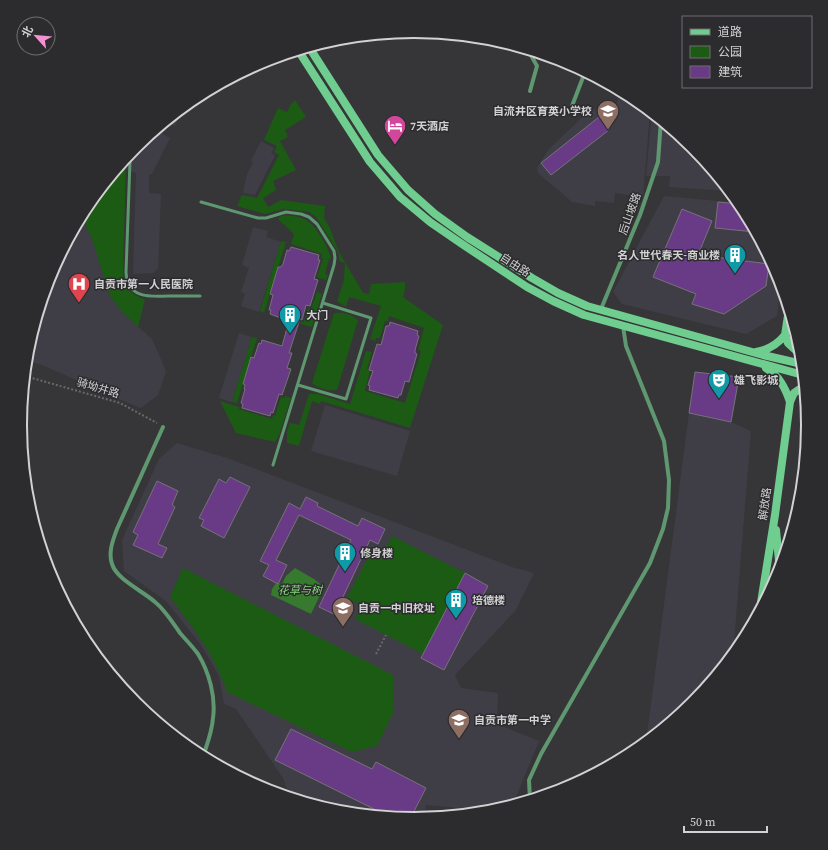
<svg xmlns="http://www.w3.org/2000/svg" width="828" height="850" viewBox="0 0 828 850" font-family="'Source Serif 4','Noto Sans SC',serif">
<style>
.built{fill:#3f3e46}
.green{fill:#1b5b13}
.forest{fill:#37792f}
.building{fill:#693b87;stroke:#757376}
.lines{fill:none;stroke-linecap:round;stroke-linejoin:round}
.path{stroke:#69686a;stroke-width:2;stroke-dasharray:2 2;stroke-linecap:butt}
.service{stroke:#5e9770;stroke-width:3}
.minor{stroke:#5e9770;stroke-width:4}
.secondary{stroke:#6fcd8f;stroke-width:8}
.labels{text-anchor:middle;dominant-baseline:central;stroke-width:3;stroke-linejoin:round;paint-order:stroke}
.poi-label{font-size:11px;font-weight:bold;fill:#d2d1d3;stroke:#2c2b2e;text-anchor:start}
.street-label{font-size:11px;fill:#d2d1d3;stroke:#2c2b2e}
.park-label{font-size:11px;font-style:italic;fill:#81d876;stroke:#2c2b2e}
.rim{fill:none;stroke:#d2d1d3;stroke-width:2}
</style>
<rect width="100%" height="100%" fill="#363638"/>
<path class="built" d="M621 91 633 98 650 111 643 197 615 193 614 203 595 201V206L572 202 538 173 537 168 548 150 591 109 614 112Z
M185 105 175 126 166 121Z
M652 113 693 147 729 191 669 187 670 176H646Z
M155 130 170 138 152 174H149V193L161 194 158 269 153 273 133 274 136 173 127 169 139 143Z
M261 141 274 148 271 153 275 155 255 195 243 193 247 174 253 162 251 161Z
M664 196 739 203 778 274 781 283 777 316 746 334 622 304 613 292Z
M81 216 92 239 123 313 152 339 166 371 158 395 141 408 133 405 42 365 26 361 28 348 50 274Z
M253 227 268 231 266 237 281 242 259 312 241 306 245 294 241 292 249 268 242 265Z
M239 333 252 337 232 402 219 398Z
M325 405 410 431 397 476 311 451Z
M689 413 731 422 751 431 733 655 692 704 646 742Z
M177 443 230 459 512 567 534 573 516 610 455 675 461 688 498 693 497 724 539 741 517 795 503 808 494 811 426 805 423 818 414 819 337 811 290 797 283 778 236 709 224 704 219 676 201 645 166 601 124 571 122 540 159 459Z"/>
<path class="green" d="M295 100 306 117 285 130 288 137 280 141 296 170 273 181 276 190 263 198 268 207 281 200 325 206 324 218 330 228 338 250 363 293 369 294 371 284 405 282V289L403 297 443 325 410 428 321 401 320 404 312 401 299 446 287 443V432L290 423 299 425 309 394H318L350 404 366 351 372 352 367 369 370 370 365 391 405 403 421 351 418 350 424 328 389 316 388 321H385L380 338H376L375 341 370 339 381 306 349 297 346 307 337 301 344 280 345 263 339 261V255L336 249 316 217 309 212 284 209 265 214 237 206 242 195 257 198 279 155 274 152 277 146 264 140 278 108 287 112 291 104Z
M127 156 125 160 126 161 123 272C124 286 131 296 145 299L138 327 123 313 110 296 92 239 81 216 87 206Z
M285 215C292 216 300 216 306 220 315 224 330 249 331 259H329L325 274 328 275 326 280 317 277 323 259 321 258 322 254 291 244 294 234 278 219 279 217Z
M281 241 286 242 264 313 260 311Z
M317 292 322 294 312 327 301 324V322H304L308 308 311 309Z
M334 313C343 312 352 314 358 320L337 390C328 391 319 389 312 383Z
M252 337 257 338 237 403 232 402Z
M285 396 291 398 279 435 275 442 236 433 220 401 239 407V409L272 419 273 415 275 416 281 397 284 398Z
M392 536 465 573 423 654 355 619 362 605 347 598 373 548 385 549Z
M183 568 393 675 394 711 377 746 352 752 227 692C215 655 193 628 170 597Z"/>
<path class="forest" d="M295 568 314 579 324 587 311 614 271 595 272 589 276 583 282 584 286 576Z"/>
<path class="building" d="M599 117 609 130 551 175 541 163Z
M718 202 740 204 755 232 715 228Z
M682 209 712 221 698 255 769 264 766 286 724 314 692 304 696 294 653 277Z
M291 247 319 255 318 260H320L314 279 318 280 310 306 306 305 302 320 300 319 289 353H292L287 368 291 369 282 395 279 394 273 413 271 412 270 416 242 408 243 404 241 403 245 389H244L245 385 243 384 251 357 254 358 259 343 261 344 262 340 282 346 289 321 270 314 271 310H269L273 295 270 294 278 267H281L283 264 287 250 289 251Z
M390 322 418 331 417 335 419 336 415 350V353L417 354 409 382 405 381 401 395H399L398 398 369 390 370 386 368 385 373 371 369 370 377 344 381 345 386 326H389Z
M695 372 739 377 731 422 689 413Z
M230 477 250 487 224 538 201 526 204 520 199 518 219 479 226 483Z
M157 481 178 491 172 505 175 507 158 544 167 548 162 558 133 545 138 535 133 532Z
M306 497 318 503 317 506 358 526 362 518 385 529 378 544 370 540 341 601 348 605 342 618 319 607 351 540 299 515 276 560 287 565 278 584 263 576 269 565 260 561 289 503 300 509Z
M465 573 488 586 444 670 421 658Z
M291 729 372 769 376 762 426 788 410 819 388 816 275 760Z"/>
<g class="lines">
<path class="path" d="M25 376 120 403 157 423
M376 654 386 635"/>
<path class="service" d="M135 147 130 161 126 272C127 298 149 297 168 296 179 296 189 296 200 296
M201 202 258 218H266L286 212 301 214 309 217 317 224 334 251 335 258 334 265 273 465
M298 385 346 399 371 318 323 303"/>
<path class="minor" d="M528 50 537 66 530 91
M572 106 585 72
M601 309 640 215 658 162 661 120
M163 427 117 529C113 540 108 552 112 564 117 580 143 591 155 602 165 610 173 623 180 633 186 640 193 647 198 654 209 672 216 697 213 718 212 732 207 744 203 757
M530 800 529 780 541 754 650 563 663 529 668 508 669 480 664 441 626 346 623 326"/>
<path class="secondary" d="M309 47 378 155 408 190 435 214 467 237 532 278 558 293 587 306 763 355 802 364
M298 50 370 162 400 197 430 222 462 244 527 287 553 301 584 315 803 375
M785 335 789 309
M756 352C768 350 777 345 785 335L788 343 801 355
M766 368C779 376 785 387 790 402L794 393 804 386
M776 530 780 571
M760 609 775 515 790 402"/>
</g>
<defs>
<g id="school-pin" transform="scale(1.15)"><path d="M0 17L-7.5 6A9.5 9.5 0 1 1 7.5 6Z" fill="#8d6e63" stroke="#2c2b2e"/><path d="M0-5L7-2L0 1L-7-2ZM-4 1L0 2.5L4 1V4Q0 6-4 4Z" fill="#fff"/></g>
<g id="hotel-pin" transform="scale(1.15)"><path d="M0 17L-7.5 6A9.5 9.5 0 1 1 7.5 6Z" fill="#d1479c" stroke="#2c2b2e"/><path d="M-6-4.5h1.5V1H6V5H4.5V3h-9V5H-6ZM-4 0a1.8 1.8 0 1 1 3.6 0ZM.5 0V-2.5h3Q6-2.5 6 0Z" fill="#fff"/></g>
<g id="building-pin" transform="scale(1.15)"><path d="M0 17L-7.5 6A9.5 9.5 0 1 1 7.5 6Z" fill="#0f9aa8" stroke="#2c2b2e"/><path d="M-4-6H4V6H1V3H-1V6H-4ZM-2.5-4.3h1.7v1.8h-1.7ZM.8-4.3h1.7v1.8H.8ZM-2.5-1h1.7V.8h-1.7ZM.8-1h1.7V.8H.8Z" fill="#fff"/></g>
<g id="hospital-pin" transform="scale(1.15)"><path d="M0 17L-7.5 6A9.5 9.5 0 1 1 7.5 6Z" fill="#e0444e" stroke="#2c2b2e"/><path d="M-5-5h3v3.5h4V-5h3V5h-3V1.5h-4V5h-3Z" fill="#fff"/></g>
<g id="theatre-pin" transform="scale(1.15)"><path d="M0 17L-7.5 6A9.5 9.5 0 1 1 7.5 6Z" fill="#0f9aa8" stroke="#2c2b2e"/><path d="M-5-5.5Q0-4 5-5.5V0Q5 5 0 6Q-5 5-5 0ZM-3.3-2.5H-1v1.5H-3.3ZM1-2.5H3.3v1.5H1ZM-2.8 1Q0 5.5 2.8 1Z" fill="#fff"/></g>
</defs>
<g fill-rule="evenodd">
<use href="#school-pin" x="608" y="111"/>
<use href="#hotel-pin" x="395" y="126"/>
<use href="#building-pin" x="735" y="255"/>
<use href="#hospital-pin" x="79" y="284"/>
<use href="#building-pin" x="290" y="315"/>
<use href="#theatre-pin" x="719" y="380"/>
<use href="#building-pin" x="345" y="553"/>
<use href="#building-pin" x="456" y="600"/>
<use href="#school-pin" x="343" y="608"/>
<use href="#school-pin" x="459" y="720"/>
</g>
<g class="labels">
<g class="poi-label">
<text x="592" y="111" text-anchor="end">自流井区育英小学校</text>
<text x="410" y="126">7天酒店</text>
<text x="720" y="255" text-anchor="end">名人世代春天-商业楼</text>
<text x="94" y="284">自贡市第一人民医院</text>
<text x="306" y="315">大门</text>
<text x="734" y="380">雄飞影城</text>
<text x="360" y="553">修身楼</text>
<text x="472" y="600">培德楼</text>
<text x="358" y="608">自贡一中旧校址</text>
<text x="474" y="720">自贡市第一中学</text>
</g>
<g class="street-label">
<text transform="translate(630 214) rotate(-70)">后山坡路</text>
<text transform="translate(515 265) rotate(33)">自由路</text>
<text transform="translate(98 388) rotate(17)">骑坳井路</text>
<text transform="translate(765 504) rotate(-82)">解放路</text>
</g>
<g class="park-label">
<text x="300" y="590">花草与树</text>
</g>
</g>
<path d="M0 0H828V850H0ZM27 425a387 387 0 1 1 774 0a387 387 0 1 1-774 0Z" fill="#2c2b2e" fill-rule="evenodd"/>
<path class="rim" d="M27 425a387 387 0 1 1 774 0a387 387 0 1 1-774 0Z"/>
<rect x="682" y="16" width="130" height="72" fill="#2c2b2e" stroke="#6e6d70"/>
<rect x="690" y="29" width="20" height="6" fill="#6fcd8f" stroke="#6e6d70"/>
<text x="718" y="36" font-size="12" fill="#d2d1d3">道路</text>
<rect x="690" y="46" width="20" height="12" fill="#1b5b13" stroke="#6e6d70"/>
<text x="718" y="56" font-size="12" fill="#d2d1d3">公园</text>
<rect x="690" y="66" width="20" height="12" fill="#693b87" stroke="#6e6d70"/>
<text x="718" y="76" font-size="12" fill="#d2d1d3">建筑</text>
<g transform="translate(36 36) rotate(297)"><circle r="19" fill="#2c2b2e" stroke="#6e6d70"/>
<path d="M0-3L7 15L0 10L-7 15Z" fill="#f491d3"/>
<text y="-6" font-size="11" font-weight="bold" text-anchor="middle" fill="#d2d1d3">北</text>
</g>
<path d="M684 826v6h83v-6" fill="none" stroke="#d2d1d3" stroke-width="2"/>
<text x="690" y="826" font-size="12" fill="#d2d1d3" stroke="#2c2b2e" stroke-width="3" paint-order="stroke">50 m</text>
</svg>
